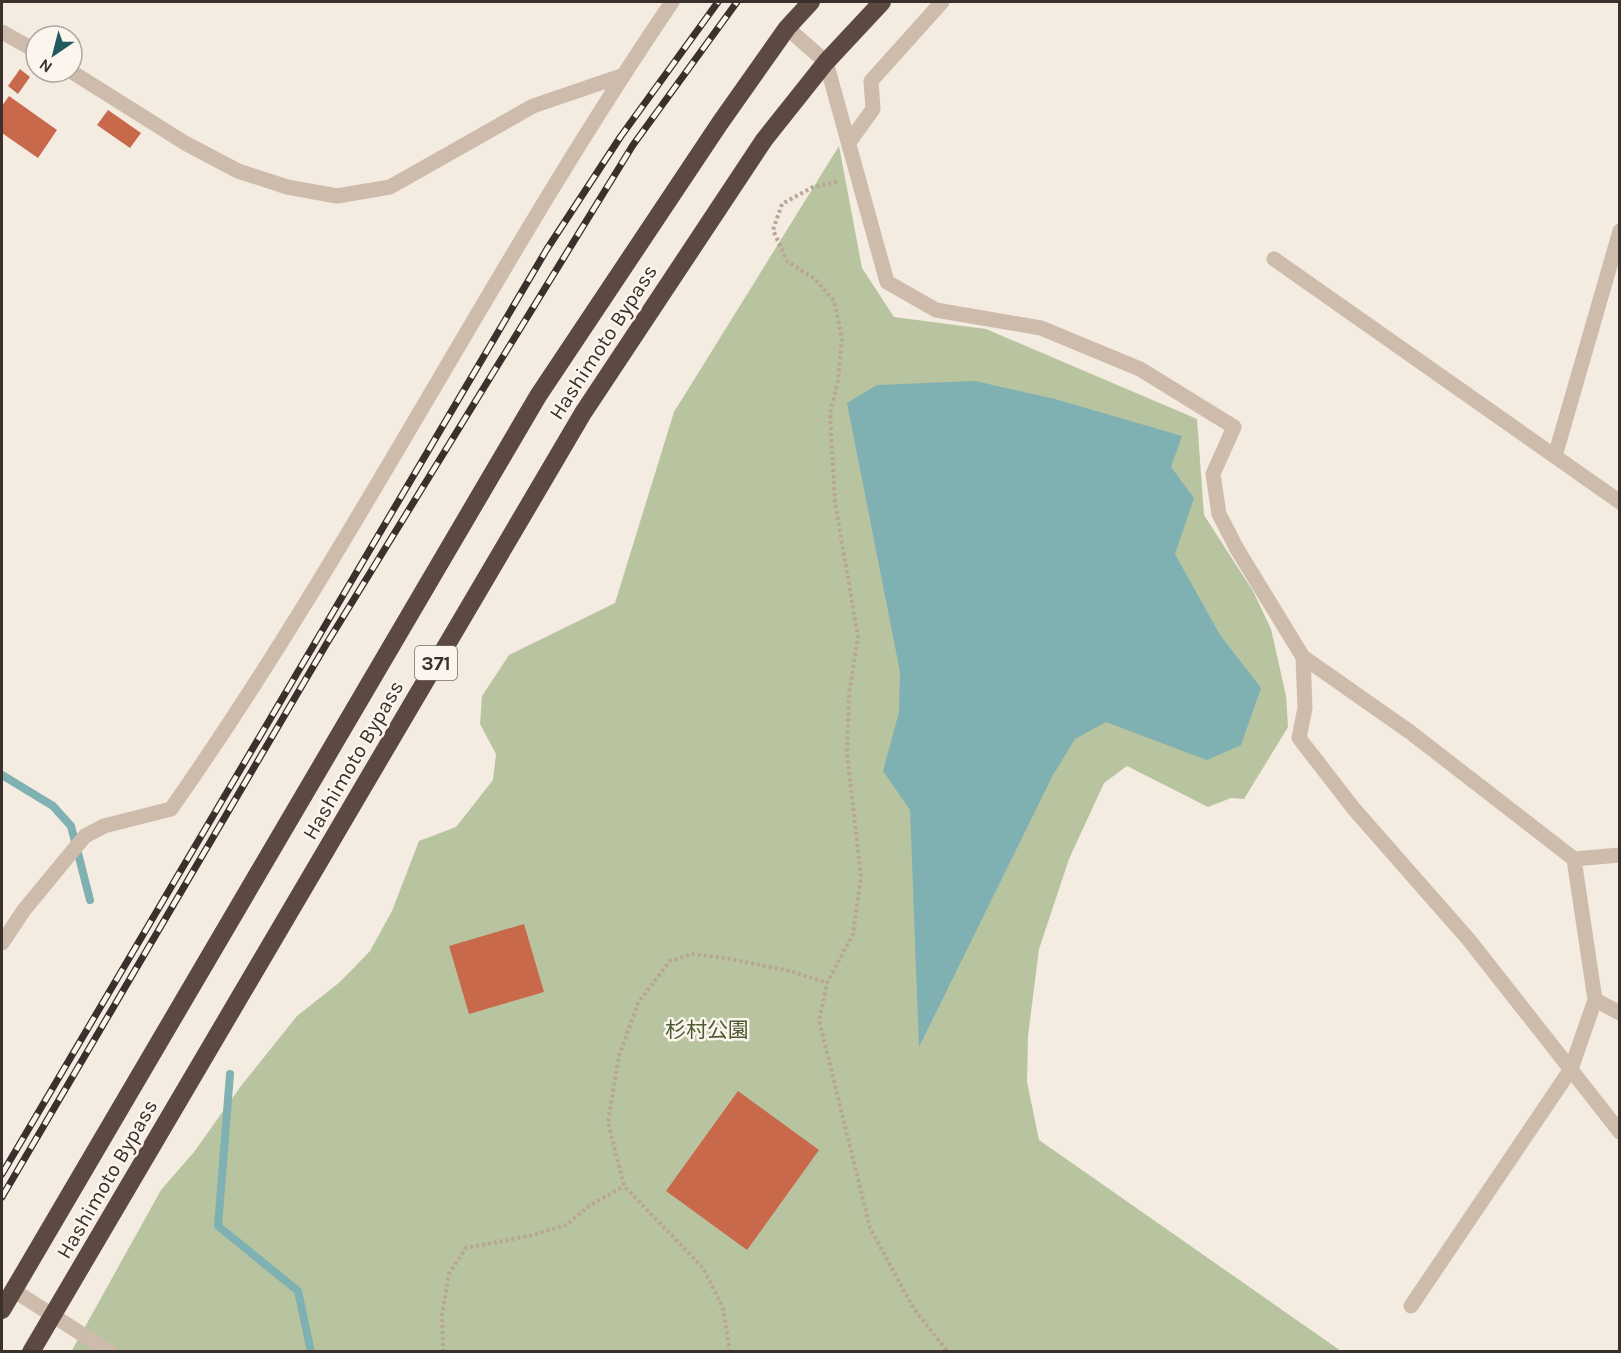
<svg xmlns="http://www.w3.org/2000/svg" width="1621" height="1353" viewBox="0 0 1621 1353" font-family="Karla,'Noto Sans JP',sans-serif">
<style>
.green{fill:#b8c4a0}
.water{fill:#7fb0b2}
.lines{fill:none;stroke-linecap:round;stroke-linejoin:round}
.stream{stroke:#7fb0b2;stroke-width:8}
.building{fill:#c8694b}
.path{stroke:#b9a596;stroke-width:4;stroke-dasharray:3 3;stroke-linecap:butt}
.lane{stroke:#cdbbac;stroke-width:15}
.street{stroke:#cdbbac;stroke-width:15}
.highway{stroke:#5c4a42;stroke-width:18}
.rail-casing{stroke:#3b302b;stroke-width:7}
.rail{stroke:#fbf5ee;stroke-width:4.5;stroke-dasharray:14;stroke-linecap:butt}
.labels{text-anchor:middle;dominant-baseline:central;stroke-width:5;stroke-linejoin:round;paint-order:stroke}
.shield{fill:#fbf5ee;stroke:#756b66;stroke-width:1.5}
.shield-label{font-size:20px;font-weight:bold;fill:#3b302b}
.street-label{font-size:21px;fill:#3b302b;stroke:#fbf5ee}
.park-label{font-size:21px;fill:#4a5a2e;stroke:#fbf5ee}
</style>
<rect width="100%" height="100%" fill="#f4ebe1"/>
<path class="green" d="M839 146 862 268 894 317 986 329 1197 419 1204 515 1253 591 1271 629 1286 696 1288 727 1244 799 1231 798 1208 807 1127 766 1104 783 1069 859 1039 949 1028 1036 1027 1082 1039 1140 1341 1351 71 1352 161 1190 194 1152 241 1086 297 1016 340 982 370 951 392 911 419 841 456 827 493 780 496 754 480 724 482 696 509 655 615 603 674 412Z"/>
<path class="water" d="M975 381 1055 399 1182 436 1171 467 1194 498 1175 554 1220 635 1261 688 1241 745 1207 760 1106 722 1075 739 1053 775 919 1047 910 810 883 771 899 712 900 672 847 403 877 385Z"/>
<g class="lines">
<path class="stream" d="M2 775 53 806 71 826 90 900
M230 1074 218 1226 298 1291 311 1352"/>
</g>
<path class="building" d="M20 69 30 77 18 94 8 86Z
M9 96 57 130 38 158 2 133V106Z
M108 110 141 133 130 148 97 125Z
M524 924 544 992 469 1014 449 946Z
M738 1091 819 1150 747 1250 666 1191Z"/>
<g class="lines">
<path class="path" d="M837 182 813 187 782 204 773 230 787 261 815 279 834 301 842 338 838 381 830 414 835 502 858 637 849 695 847 754 861 877 853 934 827 983 819 1020 870 1228 914 1309 948 1352
M443 1352 442 1315 449 1274 466 1248 533 1235 566 1225 589 1206 624 1186
M730 1352 723 1308 703 1268 624 1186 608 1122 619 1056 638 1003 670 961 692 954 725 958 790 971 827 983"/>
<path class="lane" d="M13 1290 110 1352"/>
<path class="street" d="M787 28 826 62 887 282 936 310 1041 328 1140 369 1234 427 1213 474 1219 514 1237 549 1303 657 1410 732 1574 859 1620 855
M2 32 36 51
M72 72 185 143 238 171 287 187 337 196 390 187 533 106 621 76
M850 141 873 109 871 81 942 2
M1274 259 1620 502
M1555 456 1620 231
M1303 657 1305 708 1299 738 1354 809 1469 940 1620 1132
M2 943 24 910 85 836 104 826 171 809C353 550 494 264 672 2
M1595 1000 1620 1013
M1411 1306 1571 1069 1595 1000 1574 859"/>
<path class="highway" d="M2 1310 538 396 720 123 787 28 811 2
M31 1352 583 413 764 140 826 62 882 2"/>
<g class="rail-casing">
<path id="rail" d="M2 1174 547 249 621 136 718 2
M2 1197 327 643 633 145 737 2"/>
</g>
<use href="#rail" class="rail"/>
</g>
<g class="labels">
<rect class="shield" x="415" y="646" width="42" height="34" rx="4.5"/>
<g class="shield-label">
<text x="436" y="663">371</text>
</g>
<g class="street-label">
<text transform="translate(603 342) rotate(-57)">Hashimoto Bypass</text>
<text transform="translate(353 760) rotate(-60)">Hashimoto Bypass</text>
<text transform="translate(107 1179) rotate(-60)">Hashimoto Bypass</text>
</g>
<g class="park-label">
<text x="707" y="1030">杉村公園</text>
</g>
</g>
<rect width="1621" height="1353" fill="none" stroke="#3b302b" stroke-width="6"/>
<g transform="translate(54 54) rotate(215)"><circle r="28" fill="#fbf5ee" stroke="#aea6a0" stroke-width="1.5"/>
<path d="M0-4.5L10 22L0 15L-10 22Z" fill="#1f5a5e"/>
<text y="-9" font-size="16" font-weight="bold" text-anchor="middle" fill="#3b302b">N</text>
</g>
</svg>
